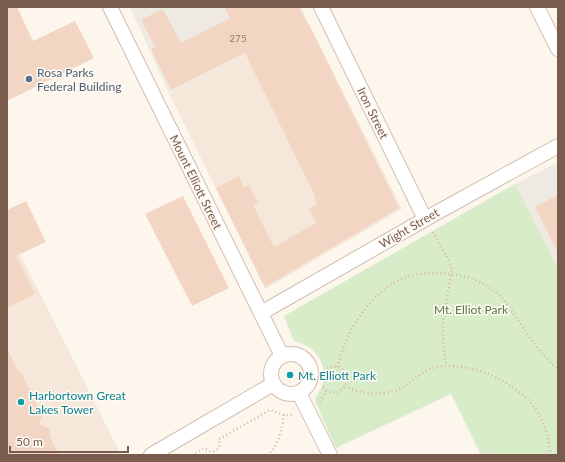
<svg xmlns="http://www.w3.org/2000/svg" width="565" height="462" viewBox="0 0 565 462" font-family="Lato,sans-serif">
<style>
.residential{fill:#f5e8da}
.industrial{fill:#efe9e4}
.green{fill:#d8ecc9}
.building{fill:#f3d5c3}
.lines{fill:none;stroke-linecap:round;stroke-linejoin:round}
.street-casing{stroke:#d1beb0;stroke-width:16}
.path{stroke:#d9b8a5;stroke-width:2.5;stroke-dasharray:1 3;stroke-linecap:butt}
.street{stroke:#fff;stroke-width:14}
.service-dot{fill:#5c6f8a;stroke:#fffaf3;stroke-width:1.5}
.culture-dot{fill:#0f9aa8;stroke:#fffaf3;stroke-width:1.5}
.labels{text-anchor:middle;dominant-baseline:central;stroke-width:3;stroke-linejoin:round;paint-order:stroke}
.number-label{font-size:10px;fill:#987a6a}
.service-label{font-size:12px;fill:#4e5e75;stroke:#fffaf3;text-anchor:start}
.street-label{font-size:12px;fill:#7a5c4d;stroke:#fffaf3}
.park-label{font-size:12px;fill:#537a41;stroke:#fffaf3}
.culture-label{font-size:12px;fill:#0d838f;stroke:#fffaf3;text-anchor:start}
</style>
<rect width="100%" height="100%" fill="#fdf6ec"/>
<path class="residential" d="M305 16 402 209 265 289 169 93 245 53 242 47Z
M7 229 67 347 121 455H7Z"/>
<path class="industrial" d="M130 7H301L305 16 242 47 245 53 169 93Z
M558 162V268L515 184Z"/>
<path class="green" d="M515 184 558 268V455H481L451 394 336 448 315 401V399C318 393 323 386 324 379 326 359 312 345 294 341L284 316Z"/>
<path class="building" d="M7 7H17L33 41 75 21 94 58 7 101Z
M224 7H299L308 25H309L399 208 265 287 216 188 239 176 244 187 249 185 258 203 253 205 274 247 316 223 309 209 317 205 314 199 316 198 245 53 171 90 151 49 155 47 141 20 163 9 181 43 230 18Z
M558 195V253L535 207Z
M183 196 229 288 192 306 145 214Z
M26 201 46 242 16 256 35 294 7 308V210Z
M7 348 18 371 21 372 43 416 39 424 48 428 50 432 49 435 59 455H7Z"/>
<g class="lines">
<g class="street-casing">
<path id="street" d="M110 7 282 356
M321 7 425 219
M537 7 558 49
M261 313 436 213 558 146
M271 374a20 20 0 1 1 40 0a20 20 0 1 1-40 0Z
M299 393 330 455
M151 455 273 384"/>
</g>
<path class="path" d="M433 232 448 259 452 269 443 322V343L446 366
M337 367C340 358 342 349 346 341 356 317 379 287 404 278 418 273 432 272 447 274 466 275 485 282 499 295 505 301 510 308 514 314 527 333 540 355 558 369
M345 386C363 396 388 397 406 385 416 378 425 369 437 367 466 363 494 373 516 390 523 395 529 400 534 407 545 421 549 438 550 455
M323 387C341 406 358 373 338 367 333 366 329 367 325 370
M320 402 324 395 326 390
M192 455 204 448 211 452C218 451 221 446 219 439L270 410 284 415H294
M267 455C279 447 282 428 284 415"/>
<use href="#street" class="street"/>
</g>
<circle class="service-dot" cx="29" cy="79" r="4"/>
<g class="culture-dot">
<circle cx="290" cy="375" r="4"/>
<circle cx="21" cy="402" r="4"/>
</g>
<g class="labels">
<g class="number-label">
<text x="238" y="38">275</text>
</g>
<g class="service-label">
<text x="37" y="72">Rosa Parks<tspan x="37" dy="14">Federal Building</tspan></text>
</g>
<g class="street-label">
<text transform="translate(373 113) rotate(64)">Iron Street</text>
<text transform="translate(196 182) rotate(64)">Mount Elliott Street</text>
<text transform="translate(409 228) rotate(-30)">Wight Street</text>
</g>
<g class="park-label">
<text x="471" y="309">Mt. Elliot Park</text>
</g>
<g class="culture-label">
<text x="298" y="375">Mt. Elliott Park</text>
<text x="29" y="395">Harbortown Great<tspan x="29" dy="14">Lakes Tower</tspan></text>
</g>
</g>
<rect width="565" height="462" fill="none" stroke="#7a5c4d" stroke-width="16"/>
<path d="M10 446v6h118v-6" fill="none" stroke="#7a5c4d" stroke-width="2"/>
<text x="16" y="446" font-size="12" fill="#7a5c4d" stroke="#fffaf3" stroke-width="3" paint-order="stroke">50 m</text>
</svg>
